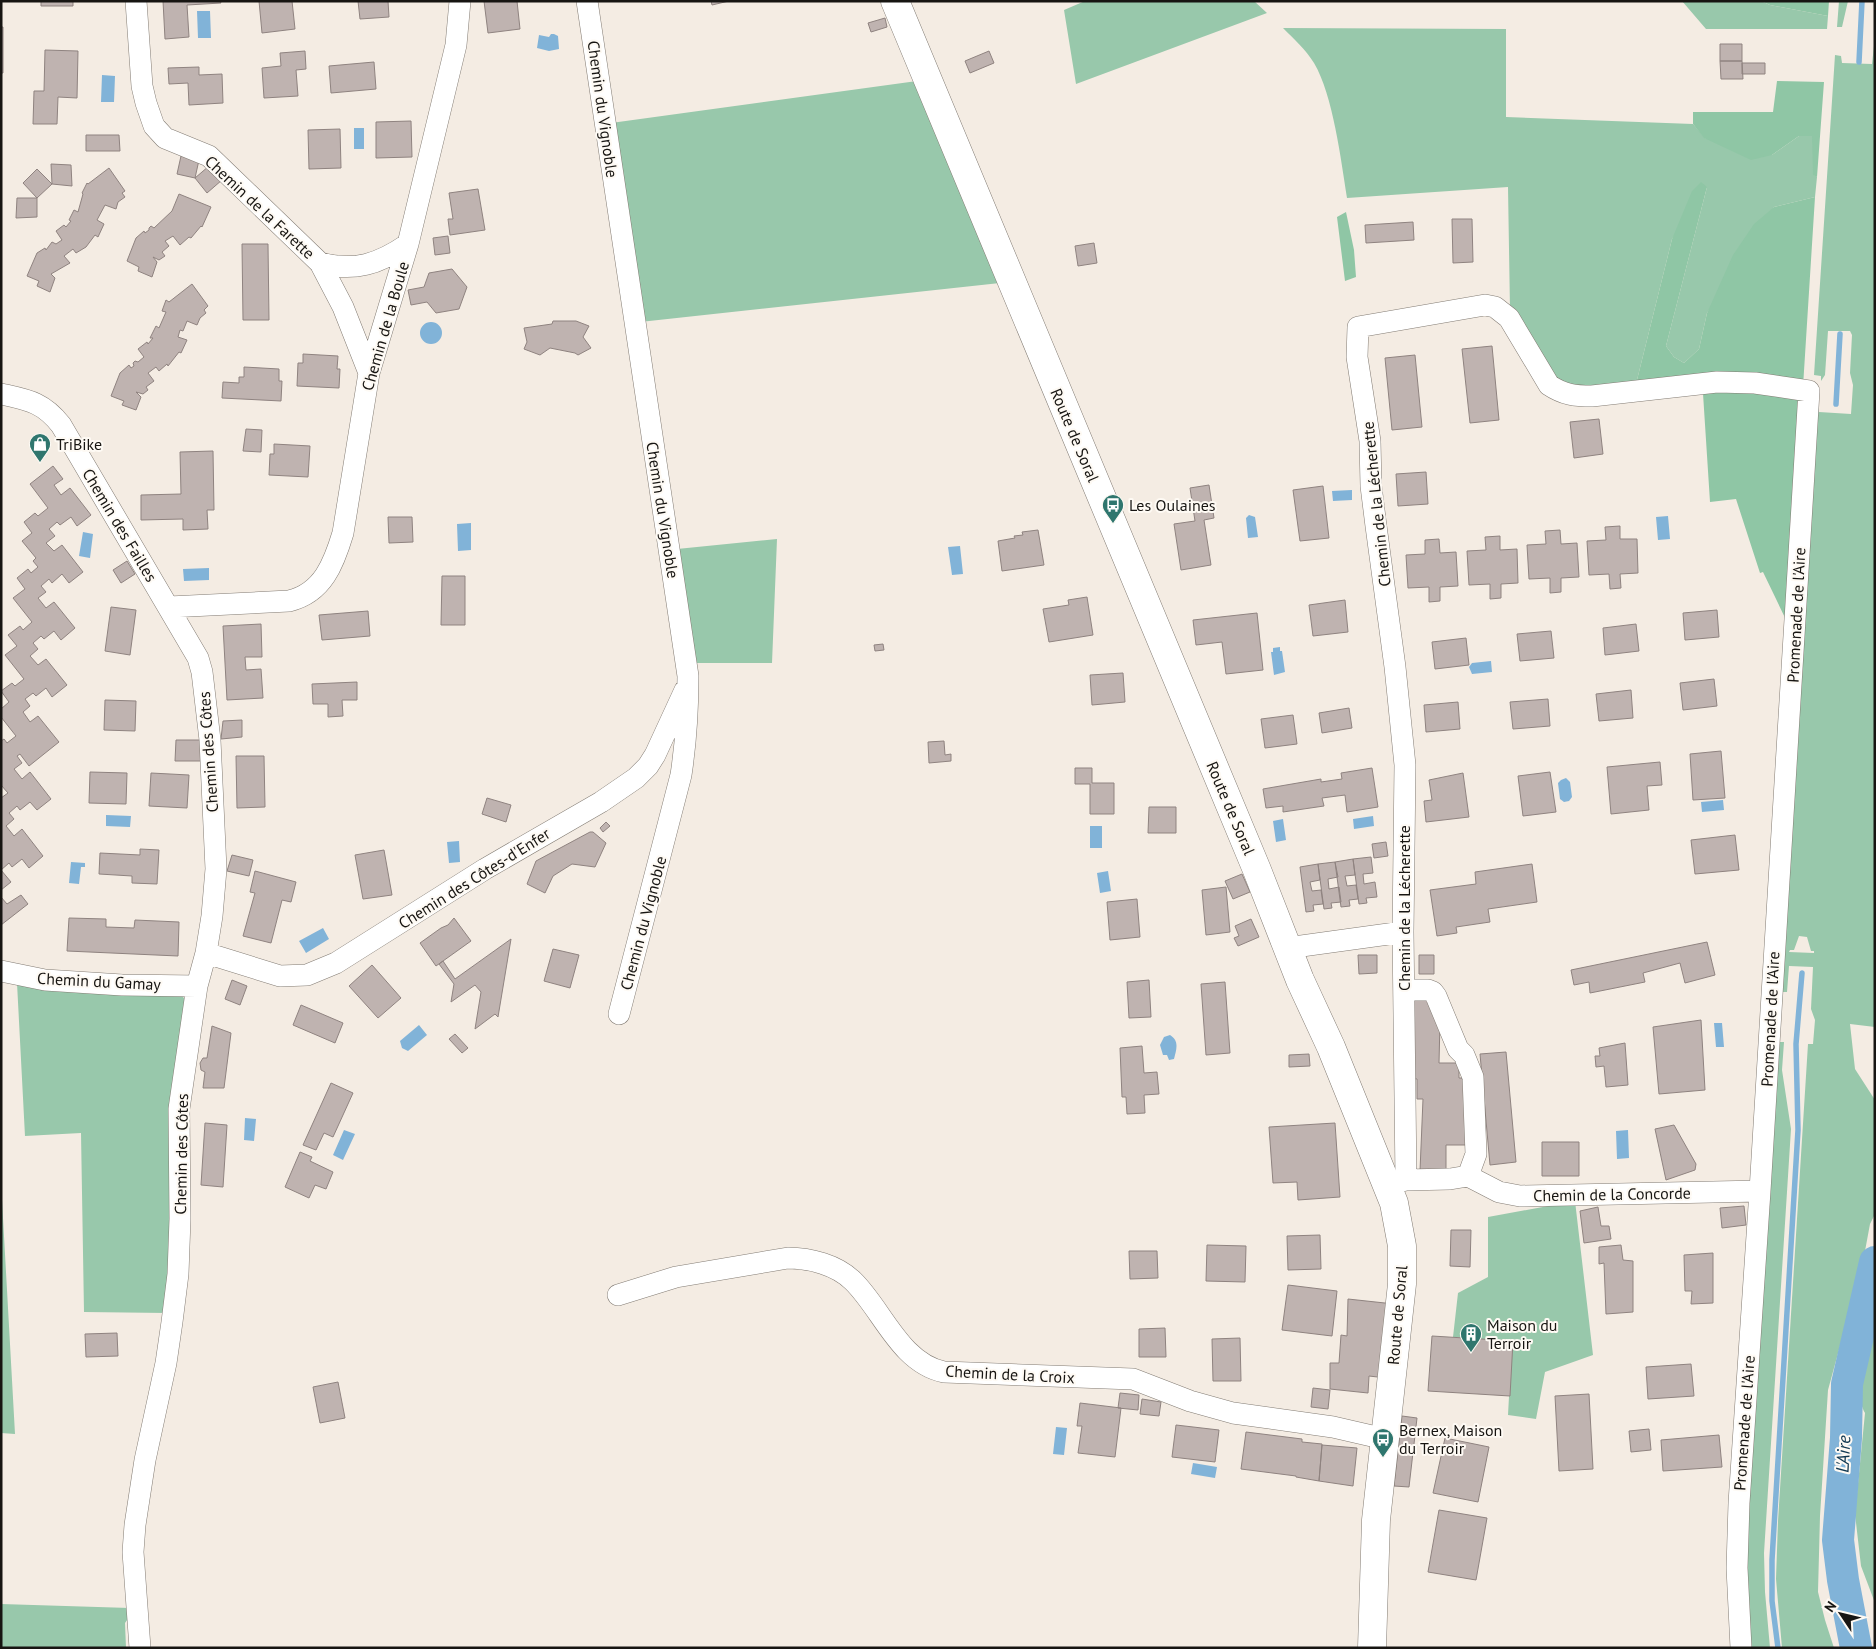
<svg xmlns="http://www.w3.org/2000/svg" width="1876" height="1649" viewBox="0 0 1876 1649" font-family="'PT Sans',sans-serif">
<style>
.green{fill:#98c8ab;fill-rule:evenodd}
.forest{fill:#8fc6a5}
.water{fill:#81b3d8}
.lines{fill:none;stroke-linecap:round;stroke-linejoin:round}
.stream{stroke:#81b3d8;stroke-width:5.5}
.river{stroke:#81b3d8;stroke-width:32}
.building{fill:#bfb3b0;stroke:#8f8380}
.street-casing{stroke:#837c74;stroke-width:22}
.secondary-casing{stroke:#837c74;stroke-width:29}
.street{stroke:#fff;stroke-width:21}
.secondary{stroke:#fff;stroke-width:28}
.labels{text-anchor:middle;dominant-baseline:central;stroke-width:4;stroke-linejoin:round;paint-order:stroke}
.street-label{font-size:16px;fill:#171512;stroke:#fefaf4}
.poi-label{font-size:16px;fill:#171512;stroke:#fefaf4;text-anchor:start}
.water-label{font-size:18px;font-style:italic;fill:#0f3751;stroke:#fefaf4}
</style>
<rect width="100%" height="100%" fill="#f4ece3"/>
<path class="green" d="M1085 1H1254L1267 13 1076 84 1064 10Z
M1682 1H1761L1770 5 1828 16 1827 29H1706Z
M1839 1H1848L1842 27H1837Z
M1283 28 1506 29V117L1693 124 1705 138 1772 155 1799 136H1813V174L1817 177 1815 197 1774 207 1707 313 1699 349 1684 363 1674 357 1666 346 1707 187 1672 239 1636 384 1579 390 1550 375 1510 310 1508 187 1347 198C1341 160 1333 95 1314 63 1306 50 1294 39 1283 28Z
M1875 37V1027L1850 1024 1855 1069 1875 1100V1214L1870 1224 1865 1251 1857 1275 1851 1320 1843 1335 1828 1390 1820 1516 1818 1592 1825 1620 1834 1648H1782L1776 1579 1778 1521 1808 1044H1813L1815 1020 1811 1009 1813 967 1789 966 1787 992H1783L1781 1013 1812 405H1819V412L1851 414 1853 385 1850 373 1852 335 1850 331H1828L1825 375 1821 381V376L1814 375 1835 55 1841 56 1842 63 1872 64ZM1799 936 1807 937 1811 951H1814V953L1789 952 1790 950H1794Z
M917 81 1000 283 640 322 611 123Z
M777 539 772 663H692L677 549Z
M17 983 180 992 185 1000 167 1313 84 1312 81 1133 25 1136Z
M1773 1042H1784L1782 1070 1791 1129 1764 1553 1765 1592 1770 1648H1747L1742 1559Z
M1 1182 15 1434 1 1433Z
M1575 1201 1593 1355 1545 1372 1536 1419 1508 1415 1512 1341 1453 1337 1458 1293 1488 1277V1217Z
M1875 1324V1603L1861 1566 1855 1514 1865 1413C1852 1391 1868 1347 1875 1324Z
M1 1604 130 1608V1616L125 1623 126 1648H1Z"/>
<path class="forest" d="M1761 1H1829L1828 16 1770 5Z
M1777 81 1824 82 1817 177 1813 175 1812 136H1799L1772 155 1751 160 1704 138 1693 124V112H1773Z
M1701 182 1707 187 1666 346 1674 357 1684 363 1699 349 1707 313 1733 255 1754 224 1774 207 1815 197 1788 624 1763 572 1760 573 1736 499 1710 502 1702 378 1636 384 1672 239 1692 191Z
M1346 212 1354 250 1356 277 1345 281 1337 217Z"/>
<path class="water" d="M197 11H210L211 38H198Z
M551 34H554L558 36 559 49 549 51 537 48 539 35 549 37Z
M102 75 115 76 114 102H101Z
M354 128H364V149H354Z
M420 333a11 11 0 1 1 22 0a11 11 0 1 1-22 0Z
M1352 490V500L1333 501 1332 491Z
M1249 515 1255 517 1258 537 1248 538 1246 518Z
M1668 516 1670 539 1658 540 1656 517Z
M471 523V550L458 551 457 524Z
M83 532 93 534 90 558 79 556Z
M960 546 963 574 952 575 948 547Z
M209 568V580L184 581 183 569Z
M1280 647V651H1282L1285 672 1274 675 1271 652H1273V648Z
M1491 661 1492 672 1472 674 1469 667 1472 663Z
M1566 778 1570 782 1572 797 1569 801 1564 802 1560 799 1558 783 1561 780Z
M1723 800 1724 810 1702 812 1701 802Z
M106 815 131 816 130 827 106 826Z
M1373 816 1374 826 1354 829 1353 819Z
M1283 819 1286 840 1276 842 1273 821Z
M1090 826H1102V848H1090Z
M459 841 460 862 449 863 447 842Z
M71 862 85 863V867H81L79 884 69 883Z
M1108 871 1111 891 1100 893 1097 873Z
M323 928 329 939 306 953 299 941Z
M1714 1023H1722L1724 1047H1716Z
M419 1025 427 1035 408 1051 402 1048 400 1041Z
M1170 1035C1180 1041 1176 1050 1174 1059L1169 1060 1167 1055H1163L1160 1045 1164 1037Z
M245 1118 256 1119 254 1141 244 1140Z
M344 1130 355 1134 343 1160 333 1155Z
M1628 1130 1629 1158 1617 1159 1616 1131Z
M1056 1427 1067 1428 1064 1455 1053 1454Z
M1193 1463 1217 1467 1215 1478 1191 1474Z"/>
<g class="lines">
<path class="stream" d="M1859 62 1862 1
M1836 404 1840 334
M1778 1648 1772 1601V1560L1798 1130 1796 1044 1802 973"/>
<path class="river" d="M1856 1648 1843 1580 1838 1540 1846 1438 1847 1384 1875 1262"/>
</g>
<path class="building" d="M41 1H73V6H41Z
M163 1H220L221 3 187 5 189 37 165 39Z
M259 1H292L295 29 262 33Z
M358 1H388L389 17 360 19Z
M484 1H517L520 29 488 33Z
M711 1H729L712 5Z
M885 18 887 27 871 32 868 23Z
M1 27H3V73H1Z
M1720 44H1742V61H1720Z
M45 50 78 51 77 98 58 97 57 124H33L34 91H44Z
M305 51 306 69 296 70 298 96 264 98 262 68 281 66 280 53Z
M989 51 994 63 970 73 965 61Z
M1720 61H1742L1743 79H1721Z
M374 62 376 89 331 93 329 66Z
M1742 63H1765V74H1742Z
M199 67V75L222 74 223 103 189 105 188 83 169 84 168 68Z
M411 121 412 157 376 158V122Z
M340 129 341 168 309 169 308 130Z
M86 135H119L120 151H86Z
M181 156 199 160 195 178 177 174Z
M51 164 71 165 72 186 52 184Z
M209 166 222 180 207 193 195 178Z
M109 168 125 191 122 193 125 197 118 202 116 209 105 205 97 220 104 224 98 237 95 235 86 247 76 253 73 249 64 256 70 263 51 274 55 278 50 292 37 286 39 281 27 276 37 253 45 248 46 250 52 242 56 244 62 240 56 231 64 225 66 227 71 221 69 220 74 210 78 212 83 194 82 193 87 183 88 184Z
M37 169 52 184 37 198 23 183Z
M478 189 485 230 450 235 448 219H453L449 193Z
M179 194 211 207 202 227 201 226 191 238 189 237 180 245 173 236 165 241 169 246 162 252 165 256 159 260 153 257 157 262 152 277 138 271 139 267 127 261 136 238 144 231 145 233 149 230V228L151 226 154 228 172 211Z
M17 198H37V217L16 218Z
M1452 219H1472L1473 262 1453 263Z
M1413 222 1414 240 1366 243 1365 225Z
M448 236 450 253 435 255 433 238Z
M1094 243 1097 263 1078 266 1075 246Z
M242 244H268L269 320H243Z
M452 269 467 287 459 309 436 313 427 302 411 305 408 290 424 287 429 273Z
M192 284 208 306 204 310 206 313 200 318 197 325 187 321 183 331 180 330 178 337 187 340 181 353 179 352 168 366 167 364 159 371 156 367 148 373 154 381 146 387 148 390 143 394 136 392 141 397 136 410 122 405 124 401 111 396 120 373 129 365 131 368 134 366 133 363 135 361 138 362 144 357 138 349 147 342 148 344 153 338H150L156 326 159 328 166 312 162 311 166 300 169 302Z
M553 321H576L589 326 583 337 591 348 578 355 575 353 550 348 540 355 524 349 527 342 524 328 552 324Z
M1492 346 1499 420 1470 423 1462 349Z
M303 354 338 356 337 369H340L339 388 297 386 298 363H303Z
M1415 355 1422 427 1392 430 1385 358Z
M244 367 279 369V381H282L281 401 222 398 223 382 239 383V377H244Z
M1599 419 1603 454 1574 458 1570 422Z
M246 429 262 430 261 452 243 451Z
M274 444 310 446 308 477 269 475 270 454H274Z
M213 451 214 510H207L208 529 183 530V519L141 520V495L181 494 180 452Z
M53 466 63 479 54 485 61 495 70 488 91 515 77 526 71 517 60 525 57 522 49 529 55 536 46 543 54 551 62 545 83 572 69 583 62 574 52 583 49 579 41 586 46 592 38 598 46 608 54 602 75 628 61 640 54 631 44 639 41 636 33 643 38 649 30 656 38 665 46 659 67 685 52 697 46 688 36 696 33 693 25 699 30 706 23 712 30 722 38 716 59 742 29 766 20 754 17 756 22 763 14 769 22 779 30 772 51 799 37 810 30 802 20 810 17 806 9 813 14 819 6 826 14 836 22 829 43 856 29 868 22 859 12 867 9 863 1 870V798L8 793 1 785V741L4 739 7 743 16 736 1 717V709L9 702 1 691 12 683 15 686 24 679 5 655 17 646 8 635 20 626 23 630 32 622 13 598 25 589 17 578 28 569 31 573 38 567 33 561 36 558 22 541 32 533 24 522 35 513 38 516 48 508 30 484Z
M1426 472 1428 504 1398 506 1396 474Z
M1209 485 1214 518 1204 520 1211 565 1181 570 1174 524 1195 521 1190 488Z
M1323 486 1329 538 1300 541 1293 490Z
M388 517H412L413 542 389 543Z
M1620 526V539H1637L1638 573 1620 574 1621 588 1610 589 1609 574 1589 575 1587 541 1606 540 1605 527Z
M1038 530 1044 565 1002 571 998 541 1015 538 1014 536 1023 535 1022 532Z
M1560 530 1561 544 1577 543 1579 577 1561 578V592L1550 593V578L1529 579 1527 545 1546 544 1545 531Z
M1500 536V550L1517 549 1518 583 1501 584V598L1490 599V584L1469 585 1467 551 1486 550 1485 537Z
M1439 539 1440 553 1456 552 1458 586 1440 587V601L1429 602V587L1408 588 1406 555 1425 554V540Z
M127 561 135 574 121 583 113 570Z
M442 576H465V625H441Z
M1087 597 1093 635 1049 642 1043 609 1069 605 1068 600Z
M1345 600 1348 632 1313 636 1309 605Z
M111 607 136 610 130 655 105 651Z
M1717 610 1719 637 1685 640 1683 613Z
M368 611 370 636 322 640 319 615Z
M1257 613 1263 670 1226 674 1222 642 1196 645 1193 620Z
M261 624 262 657H245L246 670 261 669 263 698 227 700 223 626Z
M1636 624 1639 651 1605 655 1603 628Z
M1551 631 1554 658 1520 661 1517 634Z
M1466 638 1469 665 1435 669 1432 642Z
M883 644 884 650 875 651 874 645Z
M1123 673 1125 702 1092 705 1090 675Z
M1714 679 1717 706 1683 710 1680 683Z
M357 682V700H342L343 716 328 717V704H313L312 684Z
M1631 690 1633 718 1599 721 1596 694Z
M1548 699 1550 726 1513 729 1510 702Z
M105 700 136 701 135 731 104 730Z
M1458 702 1460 729 1426 732 1424 705Z
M1349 708 1352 728 1322 733 1319 713Z
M1293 715 1297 744 1265 748 1261 719Z
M242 720V737L221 739 223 721Z
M176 740H201L203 761H175Z
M944 741 945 755 951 754V761L929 763 928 742Z
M1721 751 1725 798 1693 800 1690 754Z
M236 756H264L265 807 237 808Z
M1660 762 1662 785 1647 786 1649 810 1611 814 1607 767Z
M1075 768H1092V783H1114V814H1090V784H1075Z
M1372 768 1378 807 1347 812 1345 795 1322 798 1324 806 1283 812V806L1266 808 1263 789 1321 779V782L1342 779 1341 773Z
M90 772 127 773 126 804 89 803Z
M1550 772 1556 812 1523 816 1518 776Z
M151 773 189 775 187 808 149 806Z
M1463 773 1469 817 1426 822 1424 801 1432 800 1429 780Z
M487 798 511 805 506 822 482 814Z
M1149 807H1176V833H1148Z
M606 822 610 826 603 832 600 828Z
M590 832H593L606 843 595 867 572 864 553 876 545 893 527 884 536 861Z
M1735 835 1739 870 1695 874 1691 840Z
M1386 842 1388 856 1374 858 1372 844Z
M140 849 159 850 157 884 132 883V876L99 874 100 853 140 855Z
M384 850 392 895 363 899 355 855Z
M232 855 253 860 249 876 227 871Z
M1371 857 1373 873 1363 874 1364 884 1375 882 1377 897 1366 898 1367 903 1359 904 1353 859Z
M1353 859 1355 875 1345 876 1347 886 1356 885 1358 899 1349 900 1350 906 1341 907 1335 862Z
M1335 862 1338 877 1328 879 1329 889 1339 887 1341 902 1331 903 1332 908 1324 909 1318 864Z
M1318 864 1320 880 1310 882 1312 891 1321 890 1323 904 1313 905 1314 911 1306 912 1300 867Z
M1532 864 1537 902 1488 909 1490 922 1456 927 1457 933 1437 936 1430 890 1476 884 1475 872Z
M1 870 11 882 1 890Z
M255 871 296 882 291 902 282 900 271 943 243 936 255 893 250 892Z
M1242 874 1250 892 1233 899 1225 881Z
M1226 887 1230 932 1206 935 1202 890Z
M21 895 28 904 1 925V897L7 904Z
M1137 899 1140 937 1110 940 1107 902Z
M69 918 106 919V927L134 928 135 920 179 922 178 956 67 951Z
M454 918 471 941 436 966 420 943 441 928 448 925Z
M1251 919 1259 937 1238 946 1234 938 1239 936 1235 926Z
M511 939 498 1017 495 1014 475 1029 481 992 475 985 451 1002 454 984 439 964 443 961 455 979Z
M1707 942 1715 975 1685 983 1680 963 1643 973 1645 982 1590 993 1589 982 1574 985 1571 970Z
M553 949 579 955 570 988 544 981Z
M1358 955H1377V973L1359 974Z
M1419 955H1434V974H1419Z
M372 965 401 998 378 1018 349 986Z
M232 980 247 986 240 1005 225 999Z
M1149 980 1151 1017 1129 1018 1127 982Z
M1225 982 1230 1053 1206 1055 1201 984Z
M1430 998 1440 1021 1439 1063H1459V1078H1467L1466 1145H1446V1171H1420L1423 1099H1417V1079L1410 1078V999Z
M301 1005 343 1023 335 1043 293 1025Z
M1701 1020 1705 1090 1659 1094 1653 1027Z
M212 1026 231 1033 224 1088H203L205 1072 201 1070 200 1063 203 1058H207Z
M455 1034 468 1048 462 1053 449 1039Z
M1625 1043 1628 1085 1606 1087 1604 1066 1596 1067 1595 1056H1600L1599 1048Z
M1142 1046 1144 1073 1157 1072 1159 1094 1144 1095 1145 1113 1127 1114 1126 1097H1122L1120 1048Z
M1506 1052 1516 1162 1490 1165 1480 1054Z
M1309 1054 1310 1066 1289 1067V1055Z
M331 1083 353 1093 333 1137 324 1133 316 1150 303 1145Z
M205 1123 227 1125 223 1187 201 1185Z
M1335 1123 1340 1197 1298 1200 1297 1182 1273 1183 1269 1127Z
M1674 1125 1696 1164 1695 1170 1666 1180 1655 1129Z
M1542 1142H1579V1176H1542Z
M300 1152 312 1157 310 1161 333 1172 326 1189 315 1185 309 1198 285 1187Z
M1744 1206 1746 1225 1722 1228 1720 1208Z
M1598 1207 1601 1226H1609L1611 1239 1584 1243 1580 1211Z
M1451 1230H1471L1470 1267 1450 1266Z
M1320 1235 1321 1269 1288 1270 1287 1236Z
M1207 1245 1246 1246 1245 1282 1206 1281Z
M1621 1245 1623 1260 1633 1261V1312L1606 1314 1604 1263 1599 1264V1247Z
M1129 1251H1157L1158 1278 1130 1279Z
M1713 1253V1303L1691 1304 1692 1291H1685L1684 1255Z
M1288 1285 1337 1291 1332 1336 1282 1330Z
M1348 1299 1394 1304 1386 1378 1369 1376 1368 1393 1330 1389V1363H1339L1341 1335 1347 1336Z
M1165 1328 1166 1357H1139V1329Z
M117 1333 118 1356 86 1357 85 1334Z
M1432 1336 1513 1341 1510 1396 1428 1391Z
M1240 1338 1241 1381H1213L1212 1339Z
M1691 1364 1694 1396 1648 1399 1646 1367Z
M338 1382 345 1418 320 1423 313 1387Z
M1313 1388 1330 1390 1328 1409 1311 1407Z
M1120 1393 1139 1395 1138 1410 1118 1408Z
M1589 1394 1593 1469 1559 1471 1555 1396Z
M1142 1399 1161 1402 1159 1416 1140 1414Z
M1080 1403 1121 1408 1115 1457 1078 1453 1082 1426H1077Z
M1402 1416 1417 1418 1409 1487 1394 1486Z
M1176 1425 1219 1430 1215 1462 1172 1457Z
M1649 1429 1651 1450 1631 1452 1629 1431Z
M1246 1432 1302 1439V1442L1322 1444 1319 1481 1296 1477V1476L1241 1469Z
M1719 1435 1722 1467 1663 1471 1661 1440Z
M1445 1438 1489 1447 1478 1502 1433 1493Z
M1322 1445 1357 1448 1353 1486 1319 1481Z
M1439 1510 1487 1518 1476 1580 1428 1572Z"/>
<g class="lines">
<g class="street-casing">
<path id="street" d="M136 1 142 86 146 103 154 126 165 138 209 156 320 263 343 307 369 373
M587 1 688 676C688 710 686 742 681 775L619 1014
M320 263C355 272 379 264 408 244
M1 394C28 400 43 402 61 425L198 658 202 672 210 740 216 869 212 916 206 953 197 986 179 1109 180 1219 178 1274 172 1322 166 1363 145 1460 135 1525 133 1552 140 1648
M169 607 289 601C323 593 334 563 343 533L369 373 408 244 456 45 460 1
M1287 948 1403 932
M206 953 280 976 307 975 336 963 485 869 601 802 636 778 648 766 655 755 685 690
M1 971 45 980 122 985 197 986
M1404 990H1428L1433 992 1436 996 1458 1049 1464 1055 1473 1077 1476 1154 1468 1176
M1406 1180 1403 932 1405 765 1395 667 1376 526 1371 486 1370 441 1357 357 1358 327 1485 305 1495 307 1509 318 1549 385C1564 395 1575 396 1592 396L1717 382 1755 383 1809 391 1760 1191 1739 1503 1737 1568 1741 1648
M1393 1183 1406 1180 1450 1179 1468 1176 1499 1192 1520 1196 1760 1191
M618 1295 676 1277 788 1258C810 1258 837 1265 853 1281 882 1309 900 1363 944 1372L1133 1379 1190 1401 1233 1413 1333 1427 1385 1439"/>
</g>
<g class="secondary-casing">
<path id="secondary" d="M895 1 1257 870 1300 980 1331 1047 1394 1203 1402 1246V1284L1376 1520 1372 1648"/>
</g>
<use href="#street" class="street"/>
<use href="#secondary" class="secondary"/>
</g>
<defs>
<g id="shop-pin" transform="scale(1.125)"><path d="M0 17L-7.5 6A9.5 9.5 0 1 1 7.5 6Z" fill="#2f766e" stroke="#fefaf4"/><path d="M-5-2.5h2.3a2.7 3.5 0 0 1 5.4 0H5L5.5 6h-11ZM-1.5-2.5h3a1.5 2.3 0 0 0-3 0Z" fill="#fff"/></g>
<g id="bus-pin" transform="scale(1.125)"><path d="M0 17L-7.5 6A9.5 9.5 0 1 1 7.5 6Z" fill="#2f766e" stroke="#fefaf4"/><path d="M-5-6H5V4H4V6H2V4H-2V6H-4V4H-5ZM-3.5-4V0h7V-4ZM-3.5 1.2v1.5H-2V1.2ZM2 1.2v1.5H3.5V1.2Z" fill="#fff"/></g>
<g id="building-pin" transform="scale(1.125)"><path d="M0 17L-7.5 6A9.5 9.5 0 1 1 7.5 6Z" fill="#2f766e" stroke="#fefaf4"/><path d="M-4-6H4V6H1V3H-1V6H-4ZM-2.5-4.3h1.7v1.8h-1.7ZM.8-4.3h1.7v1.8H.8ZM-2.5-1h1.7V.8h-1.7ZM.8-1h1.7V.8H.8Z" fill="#fff"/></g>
</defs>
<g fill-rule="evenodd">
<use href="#shop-pin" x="40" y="444"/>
<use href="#bus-pin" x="1113" y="505"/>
<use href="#building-pin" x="1471" y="1334"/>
<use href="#bus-pin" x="1383" y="1439"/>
</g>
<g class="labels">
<g class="street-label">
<text transform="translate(603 109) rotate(82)">Chemin du Vignoble</text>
<text transform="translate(260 207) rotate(43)">Chemin de la Farette</text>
<text transform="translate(385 326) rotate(-74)">Chemin de la Boule</text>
<text transform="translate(1075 435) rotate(67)">Route de Soral</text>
<text transform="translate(1376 504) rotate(-96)">Chemin de la Lécherette</text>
<text transform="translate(663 510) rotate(81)">Chemin du Vignoble</text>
<text transform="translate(120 525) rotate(59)">Chemin des Failles</text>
<text transform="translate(1796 615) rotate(-87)">Promenade de l'Aire</text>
<text transform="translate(208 752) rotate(-94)">Chemin des Côtes</text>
<text transform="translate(1231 808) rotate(67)">Route de Soral</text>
<text transform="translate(474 878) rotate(-32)">Chemin des Côtes-d'Enfer</text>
<text transform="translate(1404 908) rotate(-90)">Chemin de la Lécherette</text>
<text transform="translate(643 923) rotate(-75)">Chemin du Vignoble</text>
<text transform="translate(99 981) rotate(3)">Chemin du Gamay</text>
<text transform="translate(1770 1019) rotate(-87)">Promenade de l'Aire</text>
<text transform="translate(181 1154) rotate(-89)">Chemin des Côtes</text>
<text transform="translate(1612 1194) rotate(-1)">Chemin de la Concorde</text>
<text transform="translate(1397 1315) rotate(-85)">Route de Soral</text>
<text transform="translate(1010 1374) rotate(3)">Chemin de la Croix</text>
<text transform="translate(1744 1423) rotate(-86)">Promenade de l'Aire</text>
</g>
<g class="poi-label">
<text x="56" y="444">TriBike</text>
<text x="1129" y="505">Les Oulaines</text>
<text x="1487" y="1325">Maison du<tspan x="1487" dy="18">Terroir</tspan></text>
<text x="1399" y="1430">Bernex, Maison<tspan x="1399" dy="18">du Terroir</tspan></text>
</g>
<g class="water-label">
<text transform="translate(1843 1454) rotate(-87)">L'Aire</text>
</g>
</g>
<rect width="1876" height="1649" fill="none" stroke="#171512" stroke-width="5"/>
<g transform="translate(1841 1614) rotate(305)" stroke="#fefaf4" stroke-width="4" paint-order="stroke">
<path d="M0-4L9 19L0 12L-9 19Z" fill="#171512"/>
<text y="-8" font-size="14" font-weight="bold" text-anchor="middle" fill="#171512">N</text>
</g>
</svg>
